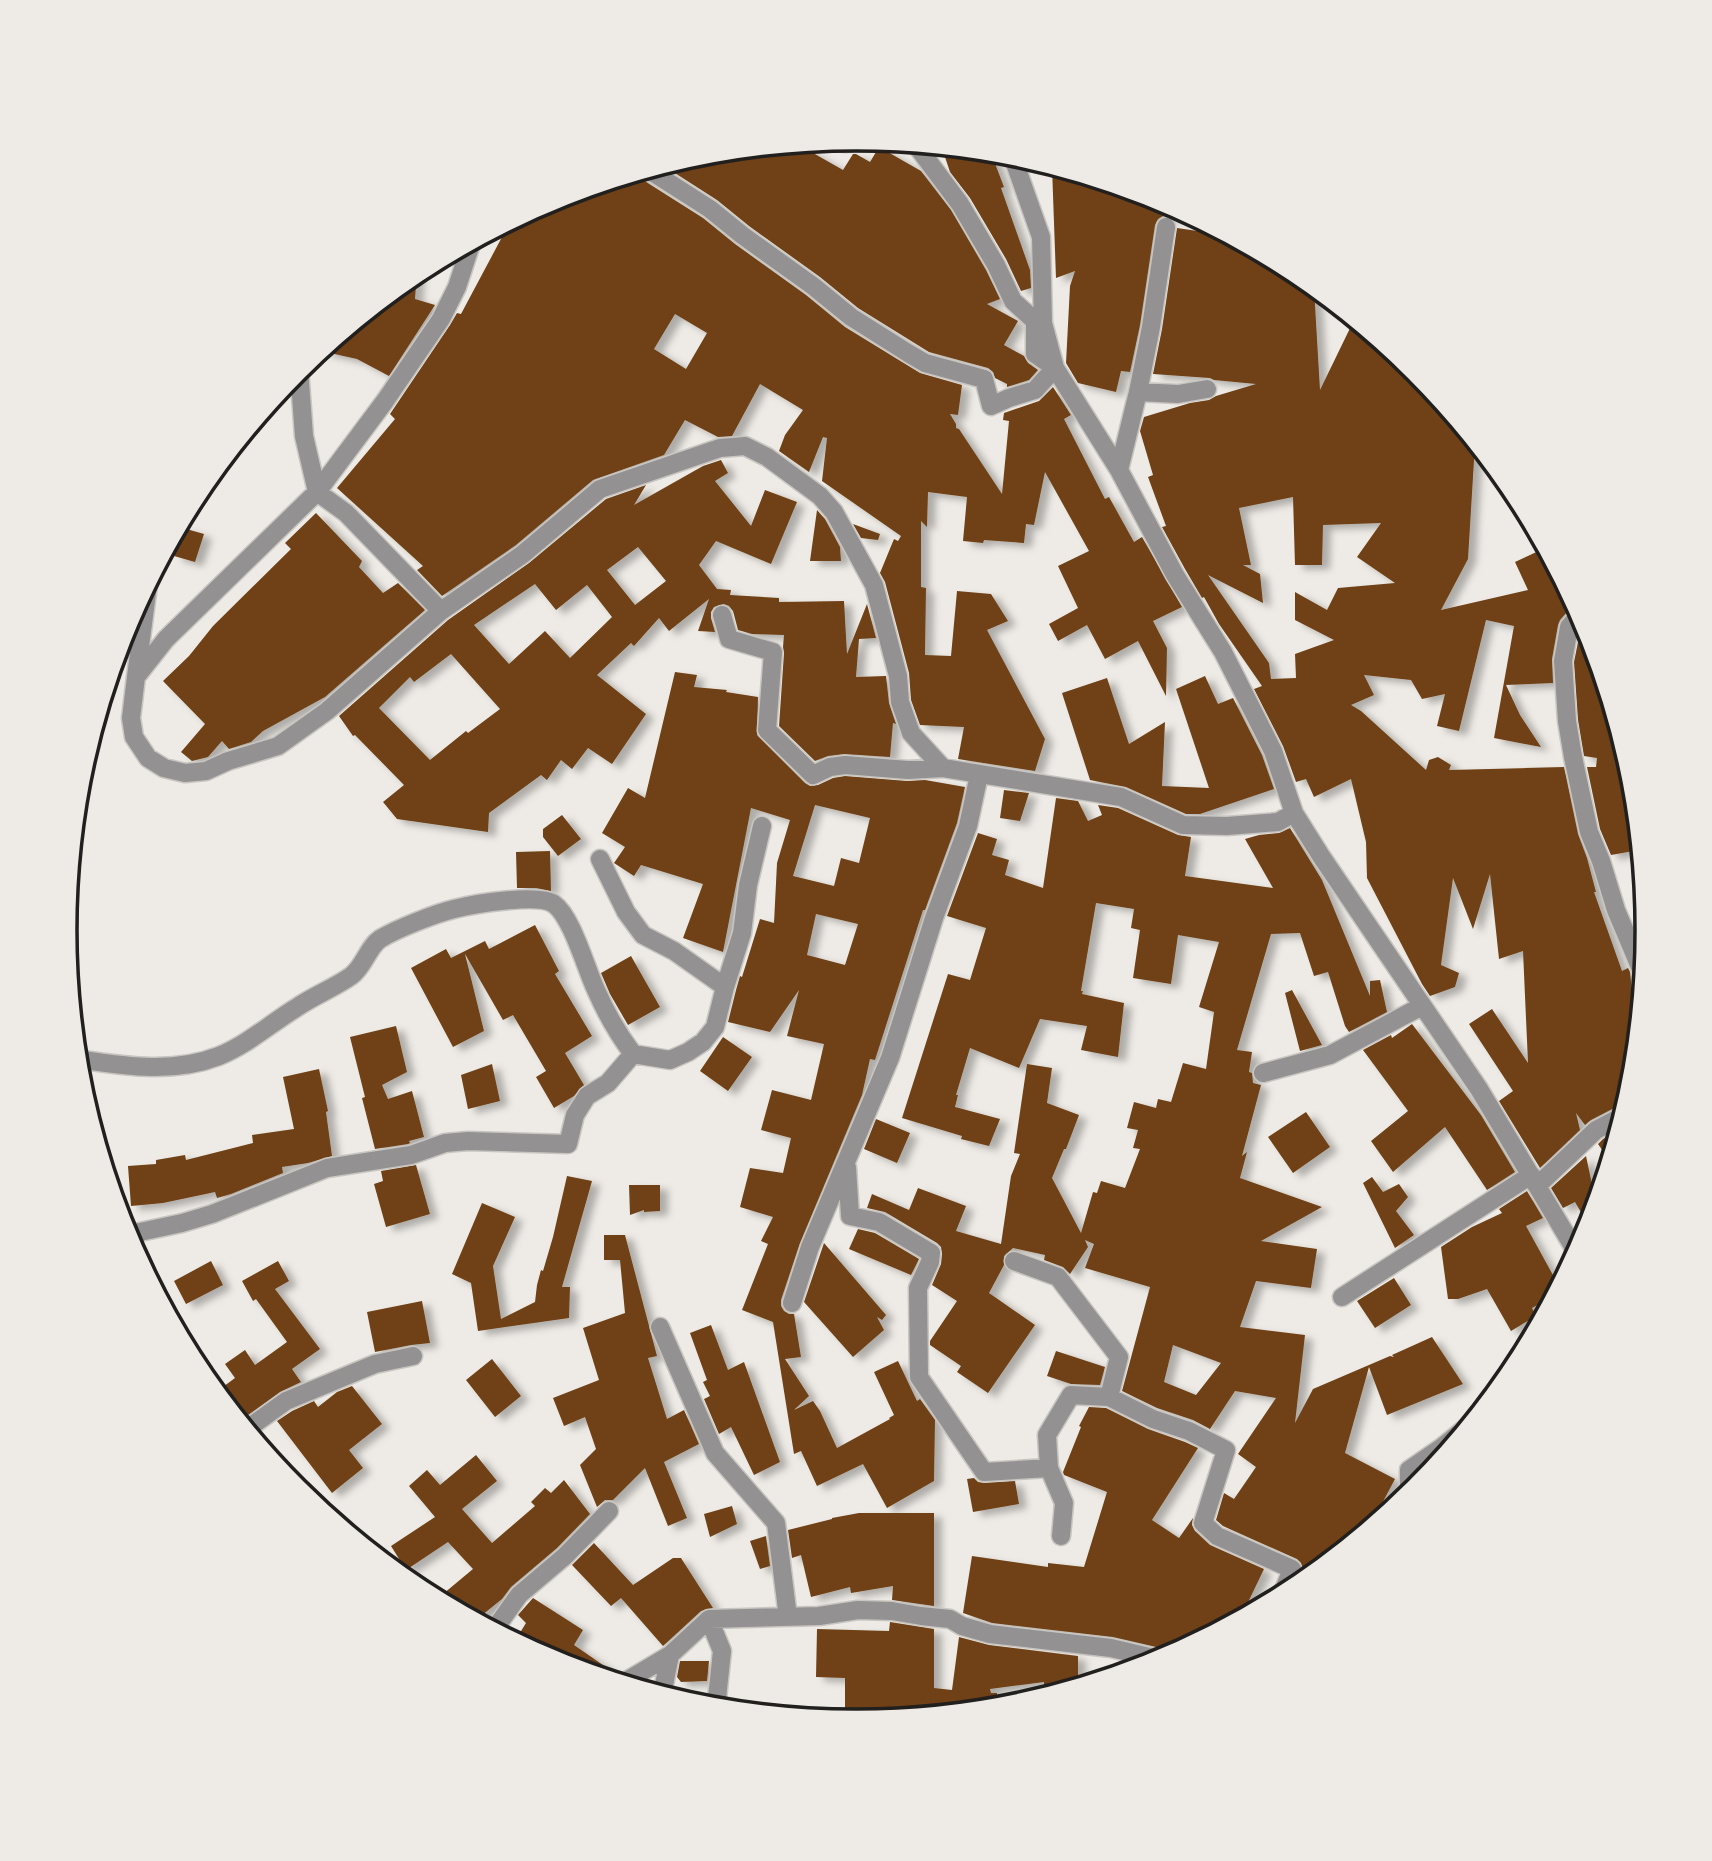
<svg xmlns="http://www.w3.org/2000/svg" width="1712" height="1861" viewBox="0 0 1712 1861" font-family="'IBM Plex Sans',sans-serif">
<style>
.building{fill:#6f4115;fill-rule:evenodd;filter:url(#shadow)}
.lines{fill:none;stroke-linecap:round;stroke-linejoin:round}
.street-casing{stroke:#c9c6c2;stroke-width:21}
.street{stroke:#949192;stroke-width:18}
.rim{fill:none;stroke:#21201e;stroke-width:3.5}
</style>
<defs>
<filter id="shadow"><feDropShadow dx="8" dy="4.5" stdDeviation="3.5" flood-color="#0004"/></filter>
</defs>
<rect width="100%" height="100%" fill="#eeebe6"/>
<path class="building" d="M799 145 843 170 853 154H856L870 162 879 147 921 171 951 210 986 270 1000 299 987 304 1018 321 1004 345 1024 356 1028 363 1038 370 1029 380 1007 387V384L995 378 993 372 988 368 929 352 858 308 820 277 749 226 717 200 664 166 702 154Z
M942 148 991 153 1004 187 1001 188 1030 270 1031 288 1021 291 1006 259 970 198 950 172Z
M1052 167 1159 200 1177 209 1174 219 1168 216H1163L1158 219 1155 225 1140 325 1130 372 1121 371 1116 392 1078 383 1066 363 1070 286 1075 271 1056 278Z
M638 174 643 180 703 218 735 244 806 295 845 327 920 373 962 385 958 415 950 414 956 424V428L959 429 1002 494 1009 421 1003 420 1004 413 1039 401 1053 387 1071 415 1064 419 1105 499 1109 497 1134 542 1142 537 1182 607 1153 621 1167 648 1166 696 1138 641 1105 659 1087 625 1058 641 1049 624 1078 608 1058 566 1089 551 1045 472 1034 525 1026 524 1024 543 984 540 983 543 963 541 967 497 928 492 927 527 921 521V587L926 588 925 655 951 656 957 591 991 594 1008 621 987 630 1045 739 1035 771 958 759 964 727 920 725 911 700 909 673 885 582 880 573 894 539 898 541 901 536 822 481 827 438 823 437 809 472 779 451 785 435 803 410 760 384 732 436 718 437 685 420 664 455 593 480 516 545 442 596 417 570 423 566 337 488 395 419 390 414 450 325 457 313 461 314 510 222 554 199ZM675 314 707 333 686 369 654 349Z
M1177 228 1225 235 1296 273 1314 288 1320 390 1354 320 1416 371 1475 444 1468 559 1441 610 1528 590 1515 562 1545 548 1570 601 1572 599 1574 604 1560 620 1558 625 1552 659 1553 683 1506 685 1520 715 1541 747 1494 738 1514 626 1486 620 1459 731 1437 726 1445 694 1422 699 1411 680 1364 675 1374 695 1351 705 1361 711 1426 770 1429 760 1438 757 1451 765 1449 770 1564 767 1578 834 1587 858 1596 892H1594L1622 971 1628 968 1630 972 1637 1039 1632 1085 1626 1105 1618 1106 1591 1120 1585 1125 1576 1113 1580 1130 1540 1168 1499 1101 1513 1091 1469 1024 1492 1009 1528 1063 1523 951 1499 959 1490 874 1473 929 1453 878 1441 965 1459 973 1455 987 1430 996 1422 984 1367 878 1366 842 1351 779 1314 797 1306 779 1296 782 1283 746 1254 689 1262 686 1219 624 1204 597 1202 598 1185 569 1162 527 1166 526 1148 477 1153 475 1140 431 1144 417 1190 403 1209 400 1216 396 1256 384 1214 380 1210 378 1153 374 1162 329ZM1293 497 1295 565H1322L1323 525 1381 523 1357 557 1395 583 1338 588 1327 610 1295 592V620L1334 640 1295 654 1296 678 1271 679 1269 663 1208 575 1263 603 1260 574 1243 565H1251L1239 508Z
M417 272 415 299 435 305 389 376 357 359 321 351Z
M721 460 728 473 715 481 751 526 765 490 797 502 771 564 716 541 699 565 717 589 731 590 730 595 779 598V602L844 601 847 654 867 604 876 638 859 639 856 677 886 676 889 703 896 724 893 723 890 757 844 754 828 756 815 761 779 726 784 653 783 647 784 635 752 634 738 630 733 611 729 606 724 604 714 607 711 612V618L715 632 698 631 709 599 669 631 659 618 634 646 631 643 597 675 646 714 612 764 588 748 572 769 561 760 547 780 541 775 489 813 488 832 397 819 383 802 404 785 355 735 353 736 339 716 448 620 529 563 606 499 646 485 634 505 703 466ZM638 547 666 581 635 605 607 570ZM535 584 556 610 587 585 612 617 570 658 545 631 509 664 474 625ZM451 654 500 709 468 733 466 731 430 760 379 708 410 677 414 682Z
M817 510 825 519 840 547 841 561H810Z
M316 513 362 561 359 567 383 593 398 583 425 610 325 697 263 731 251 742 229 749 222 741 208 757 192 761 181 752 205 724 163 681 189 656 213 626 291 549 285 543Z
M853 524 880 534 878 540 861 538Z
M183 528 204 534 195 562 174 556Z
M1586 625 1632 777 1639 850 1611 855 1600 829 1587 767H1596L1597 758 1584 756 1578 720 1574 662 1580 632Z
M675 672 697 675 694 687 727 690 726 692 758 697 757 735 805 783 810 786 818 785 833 778 845 776 907 781 925 780 965 787 957 823 925 910H923L875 1060 870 1059 862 1095 800 1243 781 1300V1306L784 1311 789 1314H794L801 1357 785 1359 809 1396 794 1410 813 1401 820 1411 837 1448 890 1419 889 1418 894 1415 874 1372 898 1361 917 1401 920 1399 935 1420 934 1481 887 1508 863 1464 817 1486 801 1451 794 1454 773 1322 742 1310 768 1244 761 1241 773 1217 740 1207 750 1168 783 1173 791 1138 761 1130 772 1090 811 1100 824 1044 787 1036 799 990 770 1032 728 1022 736 990 740 976 742 977 760 919 774 923 777 863 790 820 751 808 723 952 683 938 703 884 641 865 634 876 614 863 625 847 602 833 628 788 645 798ZM815 805 870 818 859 863 841 858 834 886 793 876ZM816 914 858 924 845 965 807 955Z
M1205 676 1218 704 1233 698 1262 755 1274 789 1200 814H1186L1126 787 1090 780 1062 693 1107 678 1129 744 1165 722 1162 786 1209 788 1176 689Z
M1004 790 1029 793 1020 821 1000 818Z
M1056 798 1078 801 1088 821 1102 815 1098 805 1118 808 1178 835 1191 837 1185 876 1273 888 1245 839 1259 835 1279 833 1290 828 1322 880 1370 996V981L1380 980 1387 1012 1349 1032 1345 1026 1328 972 1314 976 1300 933 1271 934 1237 1050 1252 1052 1249 1072 1252 1073 1253 1083 1261 1085 1242 1156 1247 1152 1240 1178 1322 1207 1261 1241 1317 1249 1311 1288 1256 1281 1240 1327 1305 1335 1295 1423 1313 1389 1390 1356 1394 1357 1392 1355 1432 1337 1463 1384 1387 1415 1369 1367 1345 1453 1395 1479 1369 1528 1311 1576 1303 1572 1301 1563 1297 1559 1223 1526 1216 1520 1224 1493 1234 1499 1256 1467 1238 1454 1276 1398 1235 1391 1210 1429 1193 1420 1157 1408 1122 1391 1150 1287 1085 1268 1094 1244 1085 1240 1088 1247 1070 1274 1063 1267 1044 1260 1045 1255 1013 1248 1004 1256V1265L989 1293 1035 1325 988 1393 957 1372 961 1366 930 1345V1341L957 1301 932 1285 941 1264 942 1254 941 1247 937 1243 885 1212 867 1208 872 1194 909 1210 918 1188 966 1206 956 1231 1001 1244 1011 1176 1020 1154 1014 1153 1027 1064 1052 1068 1047 1103 1079 1115 1066 1149H1064L1052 1178 1081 1233 1093 1192 1097 1193 1101 1181 1125 1188 1140 1149 1133 1148 1138 1130 1127 1128 1134 1102 1156 1108 1158 1099 1171 1102 1183 1063 1206 1069 1214 1012 1199 1007 1219 942 1178 935 1171 984 1133 978 1140 930 1131 928 1134 909 1096 903 1081 991H1083L1082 994 1124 1003 1118 1057 1081 1050 1087 1026 1040 1019 1019 1068 970 1048 956 1095H958L955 1107 1000 1119 989 1146 961 1139 962 1136 902 1118 948 974 970 980 986 928 947 916 978 833 997 839 992 855 1009 860 1005 875 1043 888ZM1173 1345 1221 1363 1196 1395 1164 1382Z
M562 815 581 839 558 856 543 837V829Z
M550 851 551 891 536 888H517L516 852Z
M535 925 559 971 555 974 592 1036 565 1053 584 1085 574 1096 554 1108 536 1077 546 1071 513 1015 503 1020 465 954 484 1031 453 1047 411 968 446 949 451 958 485 941 489 949Z
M631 956 660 1007 628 1025 610 994 601 973Z
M1292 990 1322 1045 1300 1051 1285 993Z
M1412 1024 1481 1115 1515 1172 1487 1190 1445 1127 1393 1172 1371 1141 1408 1111 1363 1050 1391 1035 1392 1038Z
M396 1026 407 1072 382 1085 388 1099 412 1091 424 1137 409 1141 410 1143 408 1144 375 1149 362 1098 365 1097 350 1037Z
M723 1037 752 1057 728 1091 700 1071Z
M492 1064 500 1101 468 1109 461 1075Z
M319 1069 328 1111 326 1112 332 1156 308 1163 282 1167 283 1173 231 1194 217 1198 215 1192 163 1203 131 1206 128 1166 156 1164V1160L185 1155 186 1160 253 1143 252 1135 294 1129 283 1077Z
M1306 1112 1330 1147 1293 1173 1268 1137Z
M876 1119 910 1133 897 1163 864 1149Z
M1618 1131 1609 1160 1598 1144 1603 1139Z
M1586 1156 1596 1203 1589 1226 1575 1202 1563 1208 1551 1188Z
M416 1165 430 1214 386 1227 374 1184 383 1181 381 1171Z
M567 1176 592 1181 562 1287H570L569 1318 478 1331 471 1283 452 1274 482 1203 515 1217 493 1266 501 1319 535 1302 537 1285 541 1270 543 1271 553 1237Z
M1372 1177 1383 1192 1399 1184 1408 1197 1396 1211 1414 1235 1395 1248 1363 1183Z
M629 1185H660V1211L644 1212V1210L630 1215Z
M1527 1191 1543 1218 1526 1226 1559 1286 1554 1296 1532 1308 1536 1316 1511 1331 1487 1289 1458 1299H1448L1441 1247 1472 1227 1502 1213 1499 1209Z
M858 1229 875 1233 919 1259 911 1275 849 1249Z
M604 1235H625L657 1356 648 1358 667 1419 684 1410 699 1444 664 1462 687 1518 668 1526 645 1468 613 1500H605L597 1507 580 1465 596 1449 585 1417 564 1426 553 1398 599 1380 583 1328 625 1313 620 1260H604Z
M824 1243 886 1315 882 1320 877 1317 884 1330 853 1357 804 1302Z
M211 1261 223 1285 186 1304 174 1281Z
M278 1261 289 1281 275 1289 320 1349 292 1369 301 1382 280 1392 240 1421 216 1392 235 1378 225 1364 245 1350 255 1365 287 1342 256 1299 253 1301 242 1281Z
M1394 1278 1411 1305 1375 1328 1357 1301Z
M422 1301 430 1343 411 1345 375 1352 367 1312Z
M711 1325 728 1370 744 1362 780 1462 754 1475 731 1427 719 1434 704 1399 710 1396 703 1382 707 1380 690 1333Z
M1056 1351 1105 1367 1100 1385 1071 1384 1047 1376Z
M492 1359 521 1396 495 1417 466 1380Z
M352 1386 382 1424 349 1450 363 1468 332 1493 277 1421 292 1411 314 1401 318 1407 337 1392Z
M1089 1407 1106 1408 1148 1429 1185 1442 1198 1448 1152 1520 1179 1538 1193 1518 1192 1525 1195 1531 1210 1545 1264 1569 1241 1617 1172 1655 1165 1649 1113 1637 992 1623 963 1613 972 1556 1048 1567V1563L1084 1567 1107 1492 1064 1475 1063 1472 1081 1427 1079 1426Z
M476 1455 497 1481 462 1509 492 1543 535 1506 531 1502 545 1488 551 1493 564 1480 590 1514 557 1548 511 1587 502 1599 476 1620 437 1599 473 1569 448 1542 406 1570 391 1546 435 1517 409 1486 427 1470 440 1485Z
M974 1478 978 1482 984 1483 1015 1481 1019 1504 973 1512 967 1479Z
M732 1506 737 1524 710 1537 704 1514Z
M859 1513H934V1606L892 1600 893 1586 851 1593 850 1587 811 1597 801 1555 792 1558 788 1530 832 1519V1518Z
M766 1536 770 1566 760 1569 750 1541Z
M594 1543 633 1585 673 1558H681L713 1608 701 1611 663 1646 621 1598 611 1606 572 1565Z
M533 1598 583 1630 574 1645 616 1674 612 1679 564 1665 518 1636 526 1623 518 1615Z
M890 1622 934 1629V1688L952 1690 959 1637 989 1645 1078 1656V1686L1044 1696V1682L990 1689 991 1693H997V1703L943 1709V1713L856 1722 845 1721V1678L816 1677 817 1629 889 1631Z
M680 1661H709L707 1681 681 1682 677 1677Z"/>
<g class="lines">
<g class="street-casing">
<path id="street" d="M836 141 845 143 870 141
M916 145 960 204 996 265 1013 301 1035 321V354L1055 368
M1012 155 1041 237 1043 323 1055 368 1119 470 1175 575 1223 652 1273 751 1294 813 1321 856 1479 1089 1577 1253
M649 170 710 209 742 235 813 286 851 317 908 353 925 363 984 379 991 406 1009 398 1035 390 1055 368
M471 244 457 287 441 319 385 401 317 492 166 639 136 677 131 718 134 737 148 758 164 768 185 773 206 771 228 761 278 746 327 711 441 611 523 554 600 489 720 448 745 446 767 457 820 496 834 512 874 585 898 676 900 702 911 733 943 768
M299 369 304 436 317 492 346 513 441 611
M1138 392 1178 394 1207 389
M1119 470 1138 392 1151 327 1166 227
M1580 614 1569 627 1563 661 1567 721 1573 757 1589 832 1601 861 1616 910 1643 974
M722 615 729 639 773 652 767 730 813 775 830 767 845 765 908 770 943 768 1121 797 1183 825 1227 826 1278 822 1294 813
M136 677 148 585
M600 859 626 912 643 935 674 951 725 987
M77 1059C125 1066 173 1074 219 1056 248 1044 270 1024 296 1008 313 996 334 988 351 976 364 967 368 947 380 939 396 929 437 913 454 909 474 904 538 893 554 904 572 917 586 969 596 990 606 1013 618 1034 633 1054L670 1060 688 1052 703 1042 715 1027 725 987 742 933 748 885 762 826
M1263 1073 1330 1055 1422 1006
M847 1167 850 1216 879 1222 931 1253 930 1262 918 1288 919 1377 984 1472 1049 1468
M1537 1186 1596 1130 1623 1116
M126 1235 182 1223 212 1214 327 1168 411 1155 445 1143 468 1141 568 1144 575 1115 587 1096 608 1083 633 1054
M1014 1261 1058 1277 1119 1357 1109 1397 1153 1419 1189 1431 1226 1450 1203 1523 1217 1536 1292 1569 1282 1595
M1342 1297 1531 1175
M792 1303 810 1247 890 1058 934 918 968 826 979 775
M660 1327 715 1453 776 1523 788 1617
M247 1429 286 1401 375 1364 413 1356
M1409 1496V1470L1441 1448 1467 1427
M1061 1536 1064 1503 1049 1468 1047 1435 1071 1395 1109 1397
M709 1619 722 1651 716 1708
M494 1630 519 1595 565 1556 609 1511
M623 1683 670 1655 709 1619 819 1616 858 1610 892 1611 921 1616 950 1619 962 1626 990 1634 1111 1648 1162 1660
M662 1695 670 1655"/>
</g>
<use href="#street" class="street"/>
</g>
<path d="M0 0H1712V1861H0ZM77 930a779 779 0 1 1 1558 0a779 779 0 1 1-1558 0Z" fill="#eeebe6" fill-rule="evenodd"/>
<path class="rim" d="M77 930a779 779 0 1 1 1558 0a779 779 0 1 1-1558 0Z"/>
</svg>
